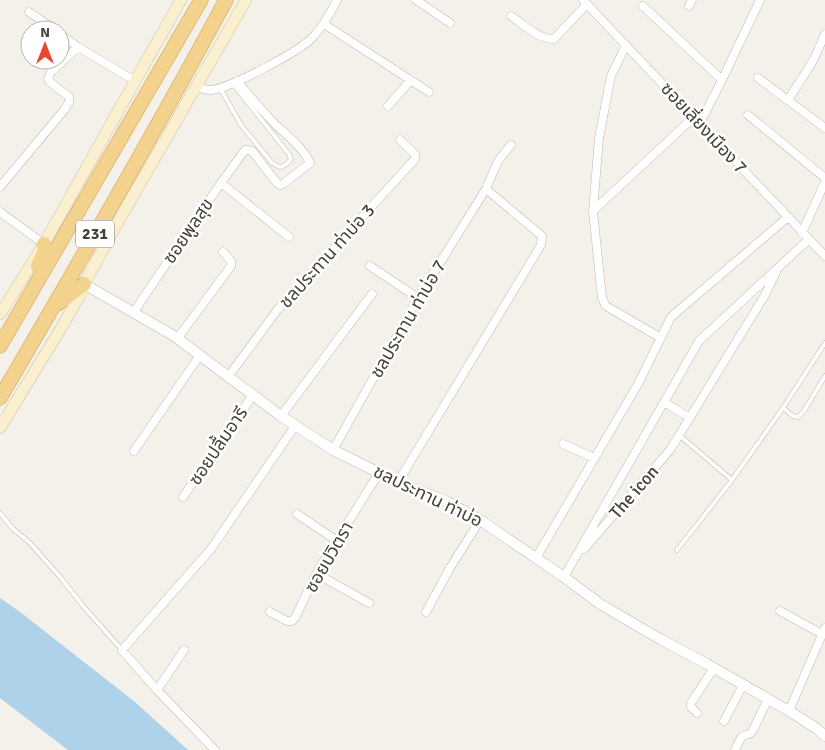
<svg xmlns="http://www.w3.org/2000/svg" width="825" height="750" viewBox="0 0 825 750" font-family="Signika,'Noto Sans Thai',sans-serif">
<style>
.water{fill:#add2ea}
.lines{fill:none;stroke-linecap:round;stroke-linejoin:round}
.service-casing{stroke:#bfb8ae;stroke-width:5}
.minor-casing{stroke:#bfb8ae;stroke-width:9}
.tertiary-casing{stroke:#bfb8ae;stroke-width:11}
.secondary-casing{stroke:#cfc29e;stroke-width:12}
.trunk-casing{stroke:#d09c49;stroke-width:15}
.service{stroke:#fff;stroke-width:4}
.minor{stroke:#fff;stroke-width:8}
.tertiary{stroke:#fff;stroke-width:10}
.secondary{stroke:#faefce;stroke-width:11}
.trunk{stroke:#f3d28d;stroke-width:14}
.labels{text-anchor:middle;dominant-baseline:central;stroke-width:5;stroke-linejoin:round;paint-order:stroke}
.shield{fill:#fff;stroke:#7e7a74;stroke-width:1}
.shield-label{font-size:16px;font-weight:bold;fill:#474139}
.street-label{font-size:18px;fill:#474139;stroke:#fff}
</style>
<rect width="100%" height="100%" fill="#f4f1eb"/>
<path class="water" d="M0 598 20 612 135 702 188 750H68L0 698Z"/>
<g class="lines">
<g class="service-casing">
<path id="service" d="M220 88 241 125 272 163 280 167C285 166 288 163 291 159L289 154 233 84
M825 343 783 408 793 416 798 417 804 411 825 376
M679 435 732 480
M0 513 13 529 29 542 61 578 83 606 122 650
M677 550 732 480 783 408"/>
</g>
<g class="minor-casing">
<path id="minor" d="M416 0 450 23
M583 0 825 256
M643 6 722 80
M689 6 692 0
M29 12 55 30
M511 16C524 25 538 39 554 39L587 4
M324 24 429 92
M60 34 78 47 135 81
M626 45 611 76 599 138 593 211 602 298 606 306 661 338
M758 78 825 128
M196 85C201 89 204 90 210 90 229 89 298 52 312 38 323 27 330 14 337 0
M788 100 813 61 825 34
M388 106 411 80
M748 115 825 178
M700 123 722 80 760 0
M221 183 289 237
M0 187 65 109 69 102V97L50 82 48 79 51 72 78 47
M593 211 694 117
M0 212 44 244
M802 233 825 182
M370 266 418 298
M133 313 221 183 245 150H249L252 151 277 183 280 185 283 184 310 163C303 147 286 135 274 123 261 110 249 95 237 81
M177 339 231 266V261L223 252
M228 377 278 309 415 159V154L400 140
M664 402 690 418
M281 416 372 294
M563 444 594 458
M333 450 418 298 486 189 498 161 511 145
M134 451 200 355
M398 482 541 245 542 236 486 189
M183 497 253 395
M297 514 337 541
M584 549 670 450 765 295 776 272
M536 558 638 384 671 317 788 217
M317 574 369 603
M564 577 699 341 809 239
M780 611 822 634
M270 612 287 621H292L295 618 318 570 379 473
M426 612 450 568 480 520
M157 690 184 650
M789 711 825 628
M697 713 691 707V703L714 668
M724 721 743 685
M215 750 157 690 122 650 211 549 295 426
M735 750C737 746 739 740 742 737 746 734 748 736 752 732L768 699"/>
</g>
<g class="tertiary-casing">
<path id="tertiary" d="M84 284 174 336 281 416 333 450 398 482 448 502 480 520 564 577 600 604 660 639 707 664 789 711 816 728 825 736"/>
</g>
<g class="secondary-casing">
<path id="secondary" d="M0 314 44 244 135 81 181 0
M0 428 63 325 80 295 84 284 118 222 246 0"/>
</g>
<g class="trunk-casing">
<path id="trunk" d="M38 266 45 250 44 244
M59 303 84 284
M0 346 201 0
M0 398C77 266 154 134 226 0"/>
</g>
<use href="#service" class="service"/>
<use href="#minor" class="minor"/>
<use href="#tertiary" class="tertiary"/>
<use href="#secondary" class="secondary"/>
<use href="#trunk" class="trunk"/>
</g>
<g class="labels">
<rect class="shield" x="76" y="220.5" width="38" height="27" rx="4"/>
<g class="shield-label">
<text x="95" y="234">231</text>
</g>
<g class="street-label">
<text transform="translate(704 128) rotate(47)">ซอยเลี่ยงเมือง 7</text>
<text transform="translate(188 231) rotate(-56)">ซอยพูลสุข</text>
<text transform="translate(327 256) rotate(-48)">ชลประทาน ท่าบ่อ 3</text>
<text transform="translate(408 319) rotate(-60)">ชลประทาน ท่าบ่อ 7</text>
<text transform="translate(218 446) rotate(-56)">ซอยปลื้มอารี</text>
<text transform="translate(634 492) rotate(-49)">The icon</text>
<text transform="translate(428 496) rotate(26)">ชลประทาน ท่าบ่อ</text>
<text transform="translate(329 557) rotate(-60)">ซอยปวิตรา</text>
</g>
</g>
<g transform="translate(45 45)"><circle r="24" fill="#ffffff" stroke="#b5b3b0"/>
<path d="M0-4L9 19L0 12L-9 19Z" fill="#e6482f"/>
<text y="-8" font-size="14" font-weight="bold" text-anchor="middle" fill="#474139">N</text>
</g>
</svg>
